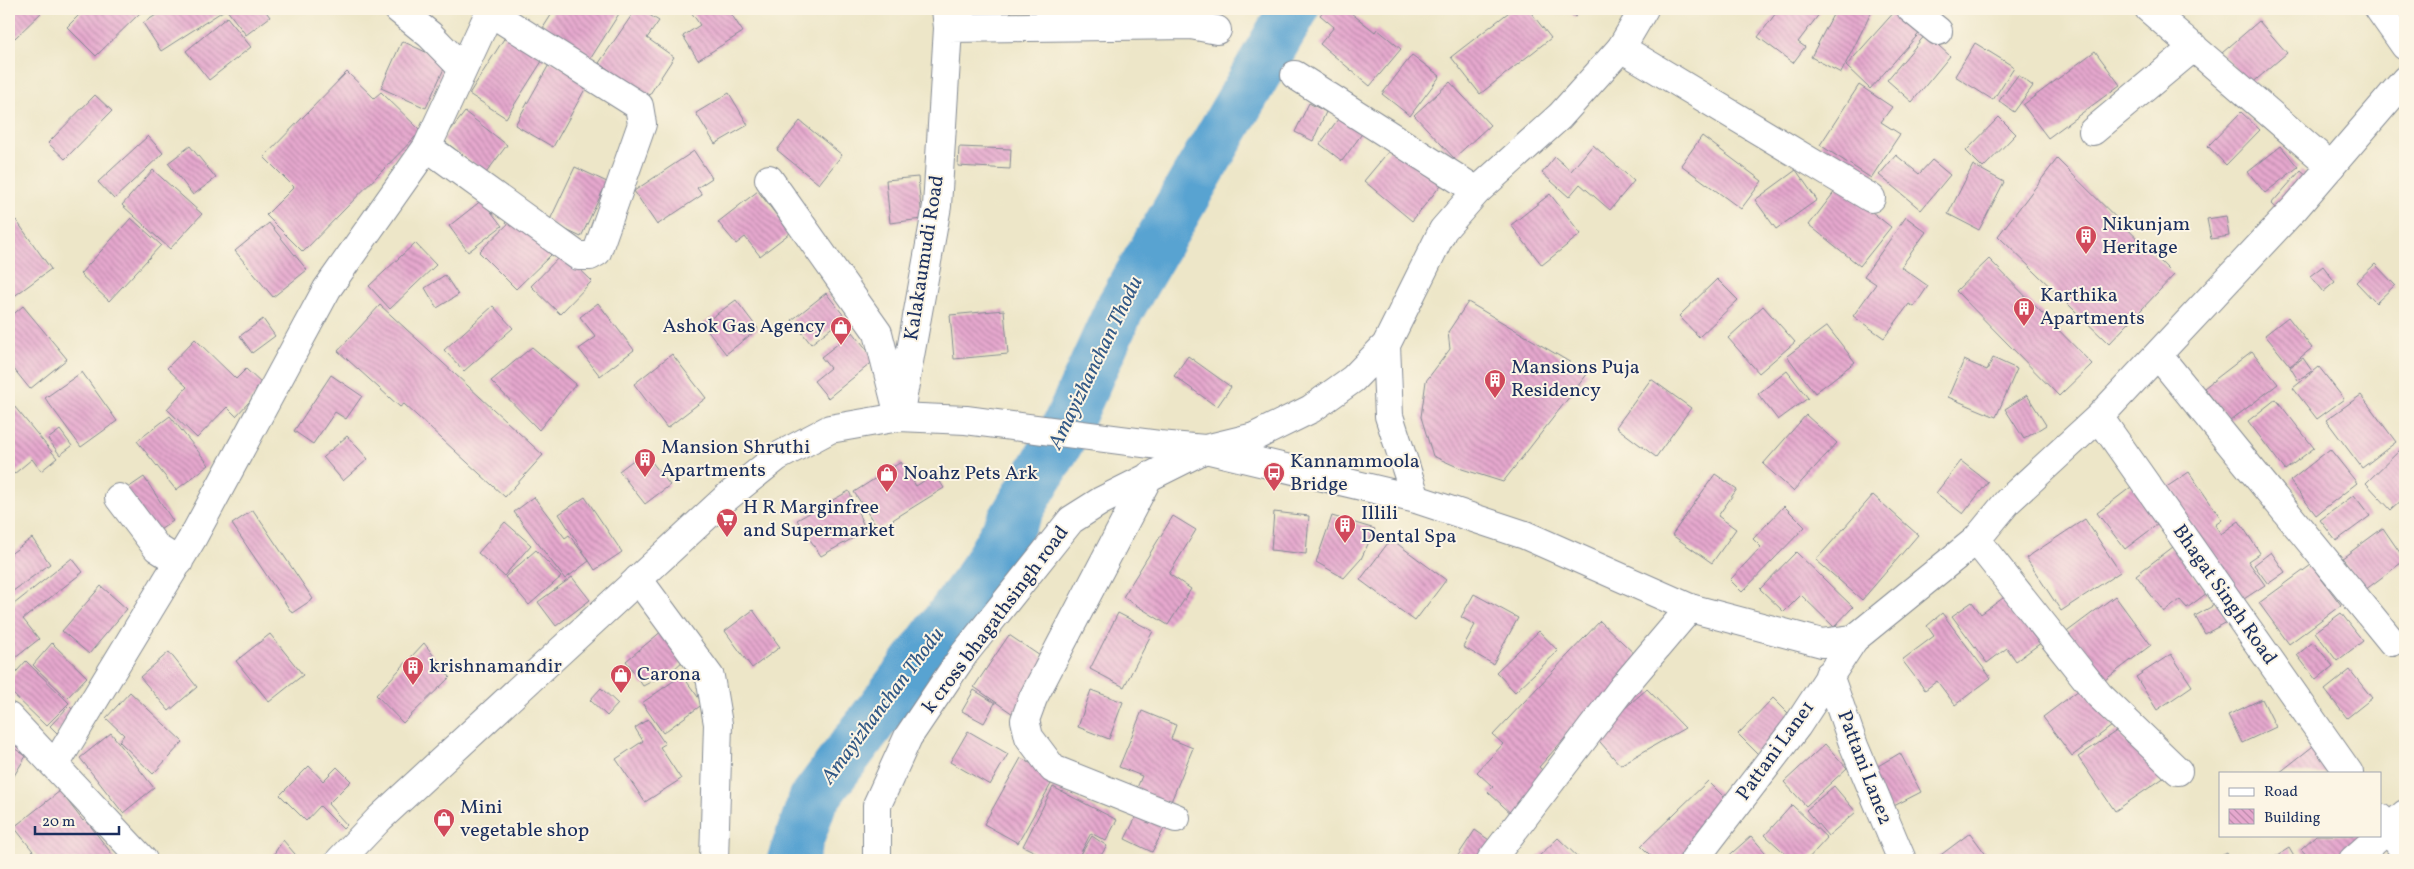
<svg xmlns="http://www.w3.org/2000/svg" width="2414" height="869" viewBox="0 0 2414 869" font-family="Vollkorn,serif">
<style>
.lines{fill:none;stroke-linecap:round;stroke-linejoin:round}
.river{stroke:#59a3d1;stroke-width:50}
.building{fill:url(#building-back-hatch)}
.street-casing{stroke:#848a93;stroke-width:30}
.secondary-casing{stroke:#848a93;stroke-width:30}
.street{stroke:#fff;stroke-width:28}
.secondary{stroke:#fff;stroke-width:28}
.labels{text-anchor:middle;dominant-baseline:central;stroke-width:4;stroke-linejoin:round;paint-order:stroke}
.poi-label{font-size:20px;fill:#1b2f5e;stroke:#fcf5e5;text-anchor:start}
.street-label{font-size:20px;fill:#1b2f5e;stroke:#fcf5e5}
.water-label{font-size:21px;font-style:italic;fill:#315886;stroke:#fcf5e5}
</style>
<defs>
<pattern id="building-back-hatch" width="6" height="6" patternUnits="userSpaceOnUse" patternTransform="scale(1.25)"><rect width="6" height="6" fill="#e6a8ce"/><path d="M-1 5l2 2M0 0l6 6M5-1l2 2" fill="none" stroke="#ba89aa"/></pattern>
</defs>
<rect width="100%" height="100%" fill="#fcf5e5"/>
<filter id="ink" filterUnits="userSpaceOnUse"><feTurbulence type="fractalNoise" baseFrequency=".02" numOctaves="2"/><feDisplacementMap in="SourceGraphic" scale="10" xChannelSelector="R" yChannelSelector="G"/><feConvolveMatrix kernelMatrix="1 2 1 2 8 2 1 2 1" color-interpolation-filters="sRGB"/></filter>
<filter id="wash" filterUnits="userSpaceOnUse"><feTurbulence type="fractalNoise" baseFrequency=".0096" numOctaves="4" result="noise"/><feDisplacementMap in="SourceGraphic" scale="20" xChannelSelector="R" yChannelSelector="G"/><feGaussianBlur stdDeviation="1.12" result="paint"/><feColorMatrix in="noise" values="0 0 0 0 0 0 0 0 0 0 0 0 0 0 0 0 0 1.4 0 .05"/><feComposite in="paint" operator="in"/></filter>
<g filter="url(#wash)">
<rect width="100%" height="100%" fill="#ede6c8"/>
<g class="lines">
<path class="river" d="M792 860 813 800 977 581 1061 438 1120 308 1294 9"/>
</g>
<g id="blocks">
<path class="building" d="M9 9H43L44 10 15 38 9 31Z
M85 9H140L142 11 96 56 67 27Z
M166 9H222L223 11 161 51 143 23Z
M226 9H264L270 17 246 35Z
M555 9H622L589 61 541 31Z
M636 9H640L659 21 647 38 674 57 648 97 599 63Z
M689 9H728L743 32 698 60 683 36 700 25Z
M1325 9H1346L1375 32 1377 29 1401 49 1370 86 1320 44 1334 27 1320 15Z
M1513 9H1528L1551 38 1480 94 1451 57Z
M1566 9H1583L1575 17Z
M1779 9H1823L1798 42 1805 47 1793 63 1758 37Z
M1836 9H1873L1841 73 1811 57Z
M1897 9H1902L1924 28 1870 89 1846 66Z
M227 17 251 47 209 80 186 51Z
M2259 21 2287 53 2250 85 2222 53Z
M507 34 544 58 506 118 469 94Z
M1926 34 1950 56 1912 102 1887 80Z
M402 41 447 62 426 108 381 88Z
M1975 43 2014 67 1993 100 1955 76Z
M2095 51 2120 85 2048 138 2023 105Z
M1412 55 1440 76 1410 116 1382 94Z
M551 61 589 82 553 147 515 125Z
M347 72 374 98 381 92 421 131 303 252 266 215 294 187 264 157Z
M2018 75 2033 86 2014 112 1999 101Z
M1450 82 1490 125 1454 158 1414 115Z
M1859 85 1892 107 1881 122 1900 134 1871 178 1820 145Z
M729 93 748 125 715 144 696 113Z
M95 95 112 111 65 159 48 143Z
M1309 103 1326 112 1313 141 1295 132Z
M465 112 507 145 486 173 443 140Z
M2241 112 2260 130 2226 165 2208 146Z
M1341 115 1364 131 1342 161 1320 144Z
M1999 117 2016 134 1983 168 1966 151Z
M800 121 842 155 819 184 777 150Z
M148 136 163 153 114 199 98 182Z
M1702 136 1762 181 1741 209 1681 165Z
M1394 145 1441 185 1412 221 1364 181Z
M1593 145 1634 181 1610 210 1580 184 1569 197 1542 173 1555 157 1571 171Z
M190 146 216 178 193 195 168 163Z
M2281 146 2298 167 2265 193 2248 172Z
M959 147 1011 149 1010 169 958 166Z
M694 151 712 178 697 188 702 195 657 225 634 191Z
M1896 155 1919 174 1932 160 1950 175 1921 210 1879 175Z
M2057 159 2174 275 2109 344 1998 236Z
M1973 165 2004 182 1979 230 1948 214Z
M575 167 607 182 581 237 549 222Z
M153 170 202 214 170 249 122 205Z
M1796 170 1817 200 1776 229 1755 200Z
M2301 170 2315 182 2284 216 2271 204Z
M918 177 922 219 890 223 886 180Z
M1839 186 1891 227 1860 266 1809 225Z
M758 191 790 233 760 256 745 237 736 244 718 222Z
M1550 194 1581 234 1542 265 1511 225Z
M482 200 502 226 468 252 449 226Z
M2226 216 2229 236 2211 239 2207 219Z
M1906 217 1926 232 1901 267 1928 286 1914 307 1909 304 1884 338 1853 316 1876 284 1864 276Z
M131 218 161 245 109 301 80 274Z
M514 218 551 255 516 289 479 252Z
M16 220 51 269 9 300V225Z
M269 223 307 270 273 297 235 251Z
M415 243 436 265 390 309 369 286Z
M563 253 592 281 560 314 531 286Z
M1989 259 2092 364 2059 396 1956 291Z
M2375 264 2395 285 2376 303 2356 282Z
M2323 266 2335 282 2323 292 2310 276Z
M445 275 458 295 437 308 425 288Z
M1717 279 1738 300 1699 337 1679 316Z
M826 293 845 317 811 344 792 320Z
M736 300 758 329 726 354 703 324Z
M1468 302 1588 373 1503 482 1462 469 1433 456 1421 417 1426 381 1450 349 1448 332Z
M598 303 634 350 600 376 579 349 596 337 580 317Z
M380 305 543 455 505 497 404 404 400 407 338 351Z
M23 306 67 359 30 389 9 363V318Z
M493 306 513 328 464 371 444 350Z
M1763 306 1795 342 1759 373 1728 338Z
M1004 310 1008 354 954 359 950 315Z
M2288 317 2312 348 2290 366 2265 335Z
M263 319 275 336 252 353 240 336Z
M1827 326 1855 362 1815 393 1787 356Z
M853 332 875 360 828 398 814 381 830 368 821 357Z
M195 339 236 379 246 369 264 386 236 416 227 407 197 438 167 409 187 387 167 368Z
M532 347 576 384 539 430 491 381Z
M2252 351 2278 384 2230 421 2204 388Z
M672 354 706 398 667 428 634 384Z
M1188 356 1231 387 1217 407 1174 376Z
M1993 358 2017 369 1996 417 1948 397 1964 360 1987 370Z
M2303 358 2312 371 2298 380 2290 367Z
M2319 367 2344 399 2317 419 2293 388Z
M1787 371 1808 398 1778 420 1758 394Z
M82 372 117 421 81 447 45 398Z
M331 375 362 396 346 419 335 412 313 444 294 431Z
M1651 379 1691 408 1656 457 1616 427Z
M2027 395 2046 425 2024 439 2005 409Z
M2361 395 2396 442 2362 468 2326 420Z
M2276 399 2314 448 2285 470 2248 421Z
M9 400 57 458 41 471 32 459 14 474 9 467Z
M1806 415 1837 443 1793 491 1763 464Z
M170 416 209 465 176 490 137 441Z
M60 430 72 446 60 455 48 439Z
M347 436 368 459 343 481 323 457Z
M2402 448 2405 451V497L2391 510 2366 483Z
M2330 449 2357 483 2316 515 2290 481Z
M644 452 670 485 645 504 619 471Z
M1961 461 1988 482 1963 514 1936 493Z
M901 462 916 486 935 474 944 488 878 529 854 492Z
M2189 472 2222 520 2215 525 2221 534 2239 521 2260 553 2248 561 2265 585 2241 601 2165 488Z
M1715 474 1737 489 1718 516 1736 529 1712 563 1672 535Z
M144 477 173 521 151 536 122 492Z
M2135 484 2162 521 2125 549 2097 513Z
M849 491 866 531 821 556 797 520Z
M1873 495 1918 535 1862 600 1816 560Z
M2354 495 2370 516 2336 541 2320 520Z
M534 497 565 538 569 535 589 561 565 579 514 512Z
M585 497 622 552 595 570 559 514Z
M1784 506 1805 527 1742 592 1730 580 1761 547 1753 539Z
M253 510 313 599 292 613 232 524Z
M1274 512 1309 516 1306 554 1271 550Z
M1173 516 1196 530 1169 574 1191 589 1168 625 1123 597Z
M1332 516 1375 529 1361 559 1344 578 1316 562Z
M2085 519 2120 572 2061 611 2026 558Z
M505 522 531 545 504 576 478 553Z
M2383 528 2405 560 2365 590 2341 559Z
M32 538 50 564 9 594V555Z
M1391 539 1446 580 1415 621 1360 580Z
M2173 547 2207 593 2187 608 2180 600 2164 612 2136 575Z
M536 550 561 577 529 605 505 577Z
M1796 552 1853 607 1834 627 1801 595 1784 612 1760 589Z
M2271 552 2285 572 2268 584 2254 565Z
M72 558 83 572 23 619 39 639 9 663V608Z
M2311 565 2341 605 2289 644 2259 603Z
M572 577 590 600 556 626 538 602Z
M101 586 127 609 89 654 62 631Z
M2014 590 2049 637 2016 661 2007 648 1987 663 1952 616 1972 602 1981 614Z
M1474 594 1518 618 1493 664 1463 647 1475 625 1461 617Z
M2115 596 2151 645 2097 686 2060 637Z
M2218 603 2229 621 2205 634 2195 616Z
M753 610 780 647 752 668 725 631Z
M1118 613 1153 631 1124 687 1090 669Z
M1942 613 1991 678 1955 705 1937 681 1925 690 1902 660 1934 636 1927 626Z
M2341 613 2363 641 2337 661 2315 632Z
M1600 621 1643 662 1569 742 1565 738 1539 767 1552 779 1516 818 1488 792 1493 787 1477 772 1503 744 1493 735Z
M663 630 685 659 673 670 643 686 626 661Z
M1539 631 1558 651 1515 692 1496 672Z
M270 634 303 675 269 702 236 661Z
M1009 635 1049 662 1013 714 974 687Z
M2313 642 2333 666 2316 680 2297 655Z
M52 643 87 677 67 698 33 665Z
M424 643 450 677 403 723 376 695Z
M169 652 197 687 169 711 140 677Z
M2171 654 2192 686 2157 710 2136 677Z
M26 661 69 703 46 726 9 690V680Z
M2350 670 2372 698 2347 718 2325 690Z
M682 675 703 704 663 733 642 703Z
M2083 687 2112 726 2072 756 2043 717Z
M601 688 618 704 607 716 590 700Z
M1647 689 1685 728 1620 765 1594 735Z
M974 690 995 703 984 723 962 711Z
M1091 690 1123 702 1109 739 1078 727Z
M130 692 183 742 153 774 119 741 124 735 106 718Z
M1773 698 1793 718 1758 754 1738 734Z
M2262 699 2276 727 2242 743 2228 715Z
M69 706 76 713 57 733 50 726Z
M1142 711 1176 725 1171 739 1193 748 1170 804 1136 790 1142 776 1119 767Z
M648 719 665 744 660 747 681 779 645 802 616 759 643 741 635 728Z
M2118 730 2127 743 2137 736 2165 777 2115 811 2078 757Z
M968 731 1008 754 990 785 950 762Z
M111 733 154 788 123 813 80 758Z
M2317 743 2337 773H2279Z
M1825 744 1847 768 1806 806 1784 782Z
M9 745 26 756 9 784Z
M1900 753 1921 792 1888 809 1868 772Z
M1021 758 1055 777 1018 843 984 824Z
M309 766 323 781 337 767 351 781 328 804 347 825 343 829 320 806 306 821 280 795Z
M1708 781 1739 812 1690 860H1655L1641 846Z
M1834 786 1856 812 1828 836 1806 810Z
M1053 787 1117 820 1106 841 1091 833 1077 860H1051L1023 846Z
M60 791 83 821 85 819 115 858 113 860H40L14 827Z
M1792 805 1827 838 1807 860H1792L1765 835Z
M1139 811 1166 825 1152 852 1125 839Z
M1475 830 1499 847 1489 860H1455Z
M1970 833 1990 860H1934Z
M2316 835H2367L2340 860H2311L2301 849Z
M1092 836 1107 846 1098 860H1090L1081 854Z
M1751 836 1772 860H1724Z
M1558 838 1581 860H1535Z
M283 840 300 860H270Z
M2289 848 2296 860H2270Z
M2227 853 2230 860H2213Z"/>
</g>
</g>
<g filter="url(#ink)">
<use href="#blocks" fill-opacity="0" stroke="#848a93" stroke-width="1"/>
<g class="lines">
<g class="street-casing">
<path id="street" d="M398 9 430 35 463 69
M1911 9 1938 31
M2149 9 2331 166
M2379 9 2405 46
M948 28 1191 25 1217 30
M1621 48 1871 198
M1295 75 1477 191
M2093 131 2194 47
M427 147 578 256H590L597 252 642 124 639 106 490 12
M769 179 878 333 897 408
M2158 355 2392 642
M899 417 937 206 948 28 946 9
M1149 476 1033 698 1025 720 1029 737 1053 769 1176 818
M119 498 157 548 179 562
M1976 540 2099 695 2178 771
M638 579 710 677 718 724 714 860
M1829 675 1854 746 1902 860
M55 765 192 539 327 289 427 147 491 9
M877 860V805L908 737 964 654 1071 520 1101 501 1205 449
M1491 860 1623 687 1690 608
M1694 860 1797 726 1854 639
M2353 860 2405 814"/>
</g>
<g class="secondary-casing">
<path id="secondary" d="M2099 417 2349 773
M1209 448 1254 437 1311 409 1353 379 1386 345
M1416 499 1389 416 1386 345 1443 230 1477 191 1560 116 1621 48 1644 9
M9 717 143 860
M2380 818 2405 852
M340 860 380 818 726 498 777 457 830 429 899 417 966 420 1159 445 1205 449 1416 499 1525 535 1690 608 1822 643 1854 639 1976 540 2008 501 2099 417 2295 208 2405 80"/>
</g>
<use href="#street" class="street"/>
<use href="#secondary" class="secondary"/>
</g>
</g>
<defs>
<g id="building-pin" transform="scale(1.125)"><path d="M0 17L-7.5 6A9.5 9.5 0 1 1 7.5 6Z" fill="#d1495b" stroke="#fcf5e5"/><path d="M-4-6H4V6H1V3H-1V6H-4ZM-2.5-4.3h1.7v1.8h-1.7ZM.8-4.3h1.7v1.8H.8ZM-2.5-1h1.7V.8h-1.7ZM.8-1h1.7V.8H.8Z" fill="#fff"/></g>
<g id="shop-pin" transform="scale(1.125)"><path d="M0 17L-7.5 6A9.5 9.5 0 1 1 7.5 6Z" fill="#d1495b" stroke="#fcf5e5"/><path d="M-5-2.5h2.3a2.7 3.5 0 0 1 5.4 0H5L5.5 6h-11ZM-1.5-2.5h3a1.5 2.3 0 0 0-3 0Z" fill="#fff"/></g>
<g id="bus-pin" transform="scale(1.125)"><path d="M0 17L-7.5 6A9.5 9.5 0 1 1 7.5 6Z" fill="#d1495b" stroke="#fcf5e5"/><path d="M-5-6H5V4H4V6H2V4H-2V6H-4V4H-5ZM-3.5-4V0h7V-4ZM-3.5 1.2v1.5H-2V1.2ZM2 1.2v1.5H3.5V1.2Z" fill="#fff"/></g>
<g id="supermarket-pin" transform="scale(1.125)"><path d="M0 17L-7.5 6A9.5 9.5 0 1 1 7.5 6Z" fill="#d1495b" stroke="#fcf5e5"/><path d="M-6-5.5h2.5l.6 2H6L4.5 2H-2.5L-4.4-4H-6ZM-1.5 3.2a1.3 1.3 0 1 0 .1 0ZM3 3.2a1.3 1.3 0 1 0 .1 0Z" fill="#fff"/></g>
</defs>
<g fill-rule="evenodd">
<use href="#building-pin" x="2086" y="236"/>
<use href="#building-pin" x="2024" y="308"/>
<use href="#shop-pin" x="841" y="327"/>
<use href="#building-pin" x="1495" y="380"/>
<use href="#building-pin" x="645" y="459"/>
<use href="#bus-pin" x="1274" y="473"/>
<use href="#shop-pin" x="887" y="474"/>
<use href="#supermarket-pin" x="727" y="519"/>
<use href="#building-pin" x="1345" y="525"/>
<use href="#building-pin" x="413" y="667"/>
<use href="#shop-pin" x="621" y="675"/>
<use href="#shop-pin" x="444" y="819"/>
</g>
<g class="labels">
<g class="poi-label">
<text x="2102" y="225">Nikunjam<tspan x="2102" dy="23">Heritage</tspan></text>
<text x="2040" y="296">Karthika<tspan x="2040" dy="23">Apartments</tspan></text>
<text x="825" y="327" text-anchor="end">Ashok Gas Agency</text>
<text x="1511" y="368">Mansions Puja<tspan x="1511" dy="23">Residency</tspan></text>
<text x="661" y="448">Mansion Shruthi<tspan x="661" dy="23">Apartments</tspan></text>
<text x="1290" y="462">Kannammoola<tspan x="1290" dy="23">Bridge</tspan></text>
<text x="903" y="474">Noahz Pets Ark</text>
<text x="743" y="508">H R Marginfree<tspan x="743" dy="23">and Supermarket</tspan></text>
<text x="1361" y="514">Illili<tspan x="1361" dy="23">Dental Spa</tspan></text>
<text x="429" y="667">krishnamandir</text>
<text x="637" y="675">Carona</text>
<text x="460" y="808">Mini<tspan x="460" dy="23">vegetable shop</tspan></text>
</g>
<g class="street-label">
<text transform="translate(925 258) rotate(-81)">Kalakaumudi Road</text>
<text transform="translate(2224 595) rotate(55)">Bhagat Singh Road</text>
<text transform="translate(996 620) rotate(-53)">k cross bhagathsingh road</text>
<text transform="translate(1776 751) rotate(-54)">Pattani Lane1</text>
<text transform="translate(1864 768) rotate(69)">Pattani Lane2</text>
</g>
<g class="water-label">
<text transform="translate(1096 363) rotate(-64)">Amayizhanchan Thodu</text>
<text transform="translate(883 706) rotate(-53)">Amayizhanchan Thodu</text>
</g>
</g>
<rect width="2414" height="869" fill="none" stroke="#fcf5e5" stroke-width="30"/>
<rect x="2219" y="772" width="162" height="65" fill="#fcf5e5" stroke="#a2a6af"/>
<rect x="2229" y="788" width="25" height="8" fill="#ffffff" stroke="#a2a6af"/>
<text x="2264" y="796" font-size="15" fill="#1b2f5e">Road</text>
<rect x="2229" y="809" width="25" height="15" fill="url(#building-back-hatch)" stroke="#a2a6af"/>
<text x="2264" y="822" font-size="15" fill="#1b2f5e">Building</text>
<path d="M35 826v8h84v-8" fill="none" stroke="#1b2f5e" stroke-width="2.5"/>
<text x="42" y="826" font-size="15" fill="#1b2f5e" stroke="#fcf5e5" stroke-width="4" paint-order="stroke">20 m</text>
</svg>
